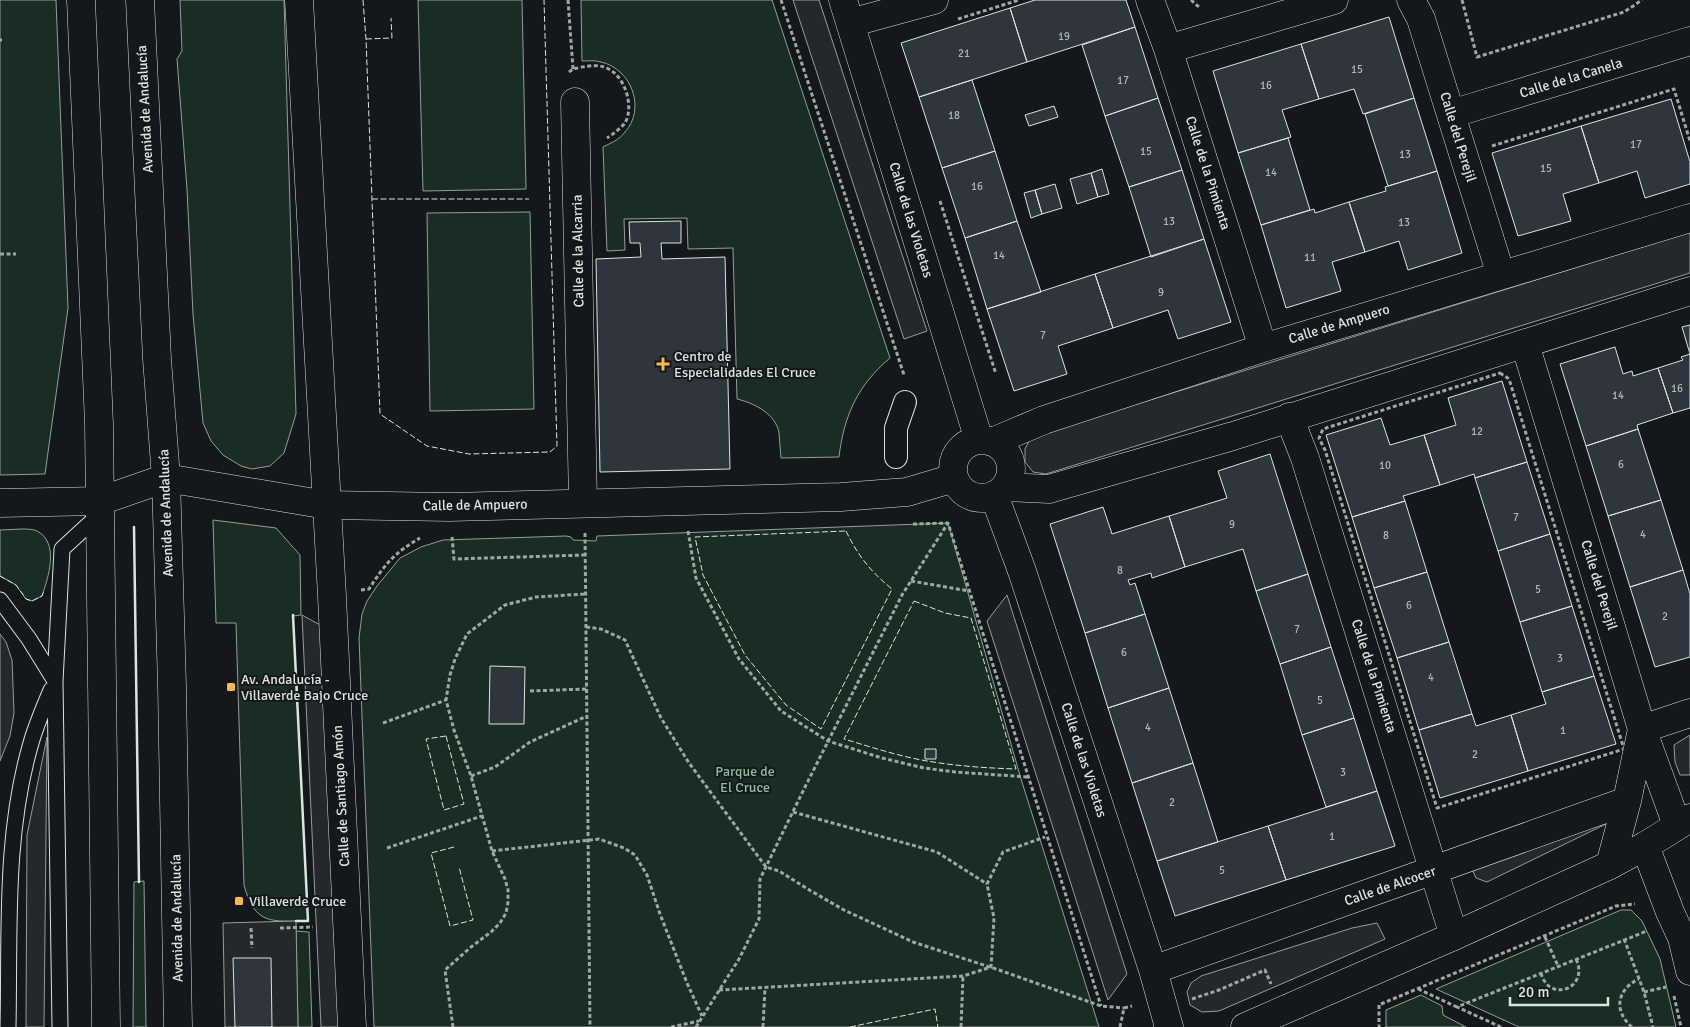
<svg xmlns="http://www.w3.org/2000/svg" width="1690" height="1027" viewBox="0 0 1690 1027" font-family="Signika,sans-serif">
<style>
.green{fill:#1a2d24;stroke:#939e99}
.parking{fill:#24282b;stroke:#939e99}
.building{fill:#2c363c;stroke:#d8e6dc}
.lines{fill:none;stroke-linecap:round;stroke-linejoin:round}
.service-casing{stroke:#d8e6dc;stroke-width:17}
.pedestrian-casing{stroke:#d8e6dc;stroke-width:24}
.minor-casing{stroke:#d8e6dc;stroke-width:29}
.tertiary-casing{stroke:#d8e6dc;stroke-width:29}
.secondary-casing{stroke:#d8e6dc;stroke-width:29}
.primary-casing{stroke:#d8e6dc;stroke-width:29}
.path{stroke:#9da8a2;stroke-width:3;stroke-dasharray:4 2.5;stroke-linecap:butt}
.service{stroke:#14181c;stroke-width:15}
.pedestrian{stroke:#14181c;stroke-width:22}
.minor{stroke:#14181c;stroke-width:28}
.tertiary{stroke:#14181c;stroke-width:28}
.secondary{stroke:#14181c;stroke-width:28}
.primary{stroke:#14181c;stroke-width:28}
.fence{stroke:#d8e6dc;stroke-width:1;stroke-dasharray:6 2.5;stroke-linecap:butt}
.wall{stroke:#d8e6dc;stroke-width:2.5}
.poi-dot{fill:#ffb74d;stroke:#14181c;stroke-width:2}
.labels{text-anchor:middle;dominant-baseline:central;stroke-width:4;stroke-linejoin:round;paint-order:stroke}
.number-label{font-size:11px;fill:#adbab4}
.street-label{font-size:14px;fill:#d8e6dc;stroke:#14181c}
.poi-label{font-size:14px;fill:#d8e6dc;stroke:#14181c;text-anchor:start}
.park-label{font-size:14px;fill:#8ac095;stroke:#14181c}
</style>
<rect width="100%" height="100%" fill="#14181c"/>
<path class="green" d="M0 0H56L68 308 45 474 0 475Z
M180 0H284L296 414 284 453 270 466 252 469 241 466 223 455 211 441 203 423 193 314 187 189 177 59 182 51Z
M418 0H522L526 189 423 191Z
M581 0H772L890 358C858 385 844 415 839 457L781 458C780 450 780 441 779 433 776 414 754 403 737 399L733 248 688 249 687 218 624 219 625 250 607 251 603 147C611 143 619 140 625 132 646 109 632 69 601 62 595 60 588 61 582 61Z
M530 212 534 409 430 411 427 213Z
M213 520 276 528 300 555 301 615 293 616 308 921C272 921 255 926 244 885L236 623H216Z
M948 523 1021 779 1099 1027H374L359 638 362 614 367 601 377 586 400 558 421 547 443 540 566 536 571 537 573 540 596 541 597 536Z
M22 529C27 529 33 529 37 531 60 543 48 578 42 596L32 601 26 599 16 585 0 576V530Z
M144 881 146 1027H133L134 882Z
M1621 910H1631L1642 921 1660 959 1676 1027H1519L1436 989Z
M296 931 309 932 312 1027H298Z
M1421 995 1442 1006 1443 1015 1466 1027H1386V1010Z"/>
<path class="parking" d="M793 0H819L927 331 904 339Z
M1690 232V273L1046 474 1033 472 1025 462V449L1031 437Z
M1007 595 1127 974 1108 1000 987 621Z
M302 615 322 626 340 1027H321Z
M0 634 6 642 12 660 14 713 10 736 0 761Z
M1690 735V775H1680L1675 762 1674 745Z
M47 737 44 1027H26L27 835Z
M1605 819 1608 823 1487 882 1476 878 1472 869Z
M296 921 298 1027H225L223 923Z
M1377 923 1385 939 1362 949 1219 1011 1202 1012 1190 1005 1187 992 1191 983 1201 976 1352 928Z"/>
<path class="building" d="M1035 0H1126L1135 27 1027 62 1010 8Z
M1010 8 1027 62 919 97 901 43Z
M1389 17 1414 98 1363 114 1354 89 1319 99 1301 44Z
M1135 27 1158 98 1105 116 1082 45Z
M1301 44 1319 99 1282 110 1291 137 1238 153 1213 71Z
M972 80 995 151 942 168 919 97Z
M1158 98 1182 170 1129 187 1105 116Z
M1414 98 1437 171 1388 186 1365 114Z
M1671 99 1690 162V184L1645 198 1637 171 1599 183 1581 126Z
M1054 106 1058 117 1029 126 1025 115Z
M1581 126 1599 183 1563 194 1571 221 1518 236 1492 153Z
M1288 138 1310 210 1261 225 1238 153Z
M995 151 1017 221 965 238 942 168Z
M1102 169 1109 194 1098 197 1091 173Z
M1182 170 1204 239 1151 257 1129 187Z
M1437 171 1462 253 1408 270 1399 241 1365 252 1349 202 1386 191 1385 187Z
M1091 173 1098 197 1077 204 1070 179Z
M1055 184 1062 208 1042 214 1035 190Z
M1035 190 1042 214 1031 218 1024 193Z
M1349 202 1365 252 1332 262 1341 291 1286 308 1261 225 1314 209 1315 213Z
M681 221V243H661L662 259 725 257 730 469 600 472 596 259 641 257 640 243H630L629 222Z
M1017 221 1041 292 987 309 965 238Z
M1204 239 1231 322 1178 339 1168 310 1113 328 1095 274Z
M1095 274 1113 328 1058 346 1067 374 1014 391 987 309Z
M1690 325V354L1682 327Z
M1615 347 1623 374 1632 371 1633 376 1658 368 1673 413 1637 425 1638 429 1586 446 1560 364Z
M1690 354V408L1673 413 1658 368 1683 360 1681 357Z
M1502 381 1527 462 1475 478 1474 474 1440 485 1424 435 1456 425 1448 398Z
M1381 418 1390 445 1424 435 1440 485 1403 496 1405 501 1352 517 1326 435Z
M1638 429 1661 500 1608 516 1586 446Z
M1270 454 1308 574 1256 591 1243 549 1185 567 1169 516 1227 498 1218 471Z
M1527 462 1550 534 1498 551 1475 478Z
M1661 500 1683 570 1630 587 1608 516Z
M1405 501 1427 572 1374 588 1352 517Z
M1103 507 1112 534 1169 516 1185 567 1152 578 1151 573 1128 580 1130 585 1135 583 1145 614 1085 633 1050 524Z
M1550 534 1572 606 1520 622 1498 551Z
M1683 570 1690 594V657L1655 667 1630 587Z
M1427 572 1449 642 1397 658 1374 588Z
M1308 574 1331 647 1280 664 1256 591Z
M1572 606 1594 676 1542 692 1520 622Z
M1145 614 1169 688 1108 708 1085 633Z
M1449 642 1472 714 1419 730 1397 658Z
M1331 647 1354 718 1302 735 1280 664Z
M490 666 525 667 524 724H489Z
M1594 676 1616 744 1528 771 1511 715 1546 704 1542 692Z
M1169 688 1193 763 1132 783 1108 708Z
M1472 714 1476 726 1511 715 1528 771 1440 798 1419 730Z
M1354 718 1377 791 1326 807 1302 735Z
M925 749H936V759H925Z
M1193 763 1218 842 1157 861 1132 783Z
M1377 791 1395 846 1286 880 1268 826Z
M1268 826 1286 880 1175 916 1157 861Z
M233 958H271L272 1027H235Z"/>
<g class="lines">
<g class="service-casing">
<path id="service" d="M0 600 29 639 55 681
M8 1027C10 932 4 835 31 743 36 725 44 707 51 690
M60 1027 55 681 62 549 100 514"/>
</g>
<g class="pedestrian-casing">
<path id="pedestrian" d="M896 457V428L905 402"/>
</g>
<g class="minor-casing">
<path id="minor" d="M843 0 979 440
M1150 0 1168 49 1263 348
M1411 0 1421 19 1501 275
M850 23 934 0
M1168 49 1334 0
M575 102 583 503
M1451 114 1690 41
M1525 344 1642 729 1677 825
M1289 417 1305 458 1454 936
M953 469a29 29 0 1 1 58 0a29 29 0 1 1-58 0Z
M992 442 1044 420 1263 348 1690 218
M1005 487 1049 489 1233 436 1690 291
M994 495 1022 571 1153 970 1169 1027
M0 503 100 501 166 478 327 505 449 507 841 497 907 492 954 478
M1645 846 1670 912 1682 938 1690 971
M1610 865 1627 801
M1153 970 1627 801 1642 729 1690 713"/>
</g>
<g class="tertiary-casing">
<path id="tertiary" d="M299 0 332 596 352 1027"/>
</g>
<g class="secondary-casing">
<path id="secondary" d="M1245 1027 1454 936 1610 865 1645 846 1690 818"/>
</g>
<g class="primary-casing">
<path id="primary" d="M81 0 99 424 106 1027
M140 0 157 359 166 478 172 686 178 1027"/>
</g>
<path class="path" d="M568 0 573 69
M781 0 904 375
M1191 0 1200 8
M1462 0 1477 57 1624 12 1642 0
M958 19 1019 0
M0 40H2
M569 72 573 69C582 67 595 64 604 67 624 73 635 105 625 123 621 128 612 135 607 138
M1492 146 1674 89 1690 141
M940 201 996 374
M0 254H16
M1500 373 1509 379 1624 749 1437 808 1325 450 1319 438 1323 429Z
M913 524 948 523 1101 1006
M688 531 696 578 739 659 781 711 828 741 882 758 924 768 955 772 1028 777
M585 533 590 1027
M452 537 454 559 585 555
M911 581 969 591
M361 590 369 589C385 564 394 553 420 538
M586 627 601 629 625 640 661 718 689 763 766 867 779 871 811 891 844 910 913 942 999 970 1101 1006 1124 1008
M530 691 586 689
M383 723 446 700
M471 776 495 767 530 742 587 716
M793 812 937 852 987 884
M387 848 482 816
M492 851 599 839 624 848 635 855 647 875 660 914 687 983 702 1016
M251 928 252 948
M280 928 313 927
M1545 937 1558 966
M1624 939 1644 992 1653 1027
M1541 973C1549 1004 1590 988 1576 959
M1418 989 1457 1007
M719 990 963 976 991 967 994 918 987 884 1003 852 1045 837
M1644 992 1666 987
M1674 996 1681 1027
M1192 999 1219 990 1265 970 1271 984
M1381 1004 1616 906 1635 904
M1379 1005V1027
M453 1027 445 970 471 947 491 932 500 923 506 913 508 902V890L505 879 492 851 471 776 454 730 446 700 450 675 455 659 467 634 505 605 536 597 585 594
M671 1027 699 1021
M696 1027 739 959 759 919 760 879 805 787 902 595 948 523
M763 1027 765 988
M961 1027 963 976
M1120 1027 1124 1008 1132 1006
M1501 1027 1457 1007 1647 931
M1632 1027C1613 1011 1617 989 1639 979"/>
<use href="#service" class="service"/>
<use href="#pedestrian" class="pedestrian"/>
<use href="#minor" class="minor"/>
<use href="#tertiary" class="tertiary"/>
<use href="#secondary" class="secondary"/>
<use href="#primary" class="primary"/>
<path class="fence" d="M363 0 366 39 380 414 427 446 469 454 550 452 557 446 544 0
M366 39 392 38 391 18
M372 199H529
M846 531C858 556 871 572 892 589L821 729 786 705 745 655 703 575 695 537Z
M0 576 16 585 26 599 32 601 42 596 44 591
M914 601 945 613 971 618 1016 769C986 768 956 766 927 761 898 756 871 747 844 739Z
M446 736 464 804 444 810 426 739Z
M454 847 431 853 450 926 473 920 459 867
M850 1027 935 1009 938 1027"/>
<path class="wall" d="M134 527 139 882
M293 615 308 921H296"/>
</g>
<g class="poi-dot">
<path d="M660.5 356.5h5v5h5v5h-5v5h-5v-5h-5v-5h5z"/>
<rect x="226" y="682" width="10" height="10" rx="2.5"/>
<rect x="234" y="896" width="10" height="10" rx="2.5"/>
</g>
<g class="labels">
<g class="number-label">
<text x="1064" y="36">19</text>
<text x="964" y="53">21</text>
<text x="1357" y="69">15</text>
<text x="1123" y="80">17</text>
<text x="1266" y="85">16</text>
<text x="954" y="115">18</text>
<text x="1636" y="144">17</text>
<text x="1146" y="151">15</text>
<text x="1405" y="154">13</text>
<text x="1546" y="168">15</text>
<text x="1271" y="172">14</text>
<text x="977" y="186">16</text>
<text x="1169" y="221">13</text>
<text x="1404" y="222">13</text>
<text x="999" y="255">14</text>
<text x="1310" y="257">11</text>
<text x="1161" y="292">9</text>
<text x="1043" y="335">7</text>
<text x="1677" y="388">16</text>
<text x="1618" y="395">14</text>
<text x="1477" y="431">12</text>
<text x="1621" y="464">6</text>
<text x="1385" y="465">10</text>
<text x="1516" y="517">7</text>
<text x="1232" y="524">9</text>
<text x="1643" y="534">4</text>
<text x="1386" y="535">8</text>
<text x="1120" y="570">8</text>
<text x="1538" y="589">5</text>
<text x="1409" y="605">6</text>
<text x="1665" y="616">2</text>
<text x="1297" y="629">7</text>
<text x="1124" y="652">6</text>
<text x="1560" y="658">3</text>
<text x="1431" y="677">4</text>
<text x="1320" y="700">5</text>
<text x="1148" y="727">4</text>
<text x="1563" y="730">1</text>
<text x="1475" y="754">2</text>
<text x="1343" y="772">3</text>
<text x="1172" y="802">2</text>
<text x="1332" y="836">1</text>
<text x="1222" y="870">5</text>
</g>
<g class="street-label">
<text transform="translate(1571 78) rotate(-17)">Calle de la Canela</text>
<text transform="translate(145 109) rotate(-93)">Avenida de Andalucía</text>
<text transform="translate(1458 137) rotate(73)">Calle del Perejil</text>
<text transform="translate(1208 173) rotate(72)">Calle de la Pimienta</text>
<text transform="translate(911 220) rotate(73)">Calle de las Violetas</text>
<text transform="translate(578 251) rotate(-91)">Calle de la Alcarria</text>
<text transform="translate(1339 324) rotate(-17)">Calle de Ampuero</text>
<text transform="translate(475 505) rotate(-1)">Calle de Ampuero</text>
<text transform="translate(166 513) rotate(-92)">Avenida de Andalucía</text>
<text transform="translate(1599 585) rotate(73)">Calle del Perejil</text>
<text transform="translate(1374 676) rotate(72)">Calle de la Pimienta</text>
<text transform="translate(1084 760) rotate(72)">Calle de las Violetas</text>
<text transform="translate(341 796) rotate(-93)">Calle de Santiago Amón</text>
<text transform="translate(1390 886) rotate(-19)">Calle de Alcocer</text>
<text transform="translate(177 918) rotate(-91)">Avenida de Andalucía</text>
</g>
<g class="poi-label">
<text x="674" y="356">Centro de<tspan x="674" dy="16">Especialidades El Cruce</tspan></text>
<text x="241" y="679">Av. Andalucía -<tspan x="241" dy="16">Villaverde Bajo Cruce</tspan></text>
<text x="249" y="901">Villaverde Cruce</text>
</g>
<g class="park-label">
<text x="745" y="771">Parque de<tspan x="745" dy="16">El Cruce</tspan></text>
</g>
</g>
<path d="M1510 997v8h98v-8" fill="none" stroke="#d8e6dc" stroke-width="2.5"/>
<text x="1518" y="997" font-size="15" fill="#d8e6dc" stroke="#14181c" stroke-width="4" paint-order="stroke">20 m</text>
</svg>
